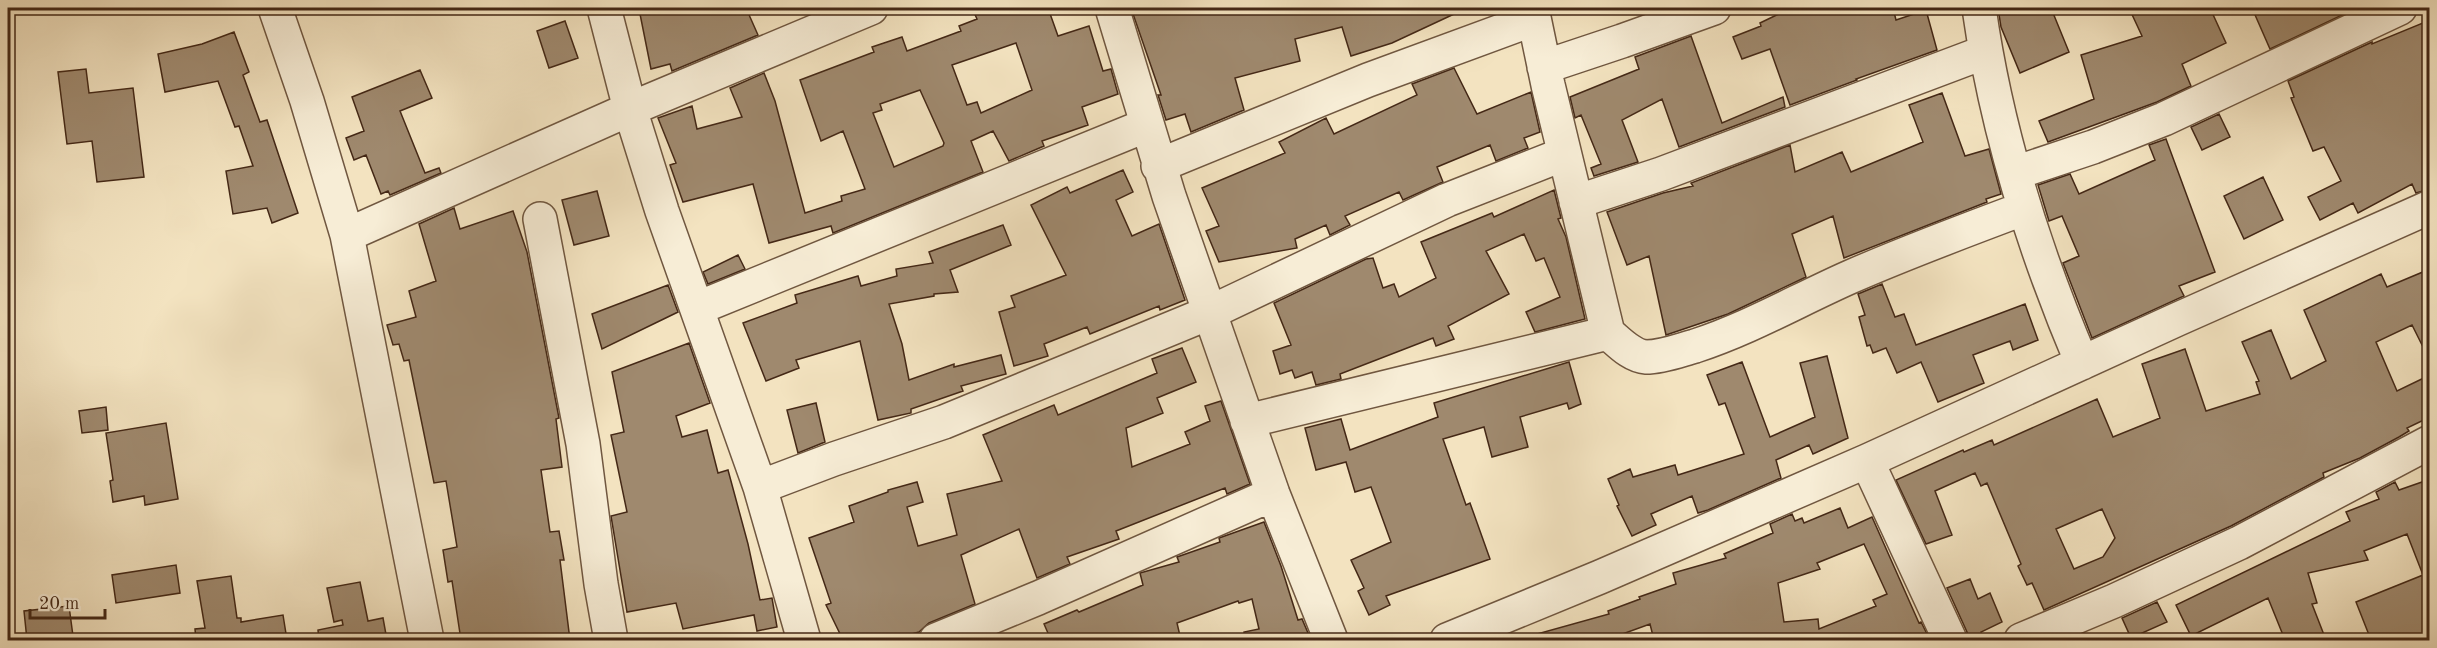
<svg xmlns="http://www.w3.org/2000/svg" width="2437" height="648" viewBox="0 0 2437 648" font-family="'Old Standard TT',serif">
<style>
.building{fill:#9f896e;stroke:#442816;stroke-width:1.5;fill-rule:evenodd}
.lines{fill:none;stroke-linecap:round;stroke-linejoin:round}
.minor-casing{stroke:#705740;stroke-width:36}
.minor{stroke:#f7edd6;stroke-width:33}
</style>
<rect width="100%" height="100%" fill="#f3e3c0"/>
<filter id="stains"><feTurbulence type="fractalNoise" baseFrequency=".00333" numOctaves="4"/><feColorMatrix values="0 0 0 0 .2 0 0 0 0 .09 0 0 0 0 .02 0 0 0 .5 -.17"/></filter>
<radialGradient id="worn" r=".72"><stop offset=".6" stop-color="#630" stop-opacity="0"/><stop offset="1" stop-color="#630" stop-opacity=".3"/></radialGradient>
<path class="building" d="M661 8H746L758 35 672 71 670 64 651 69 640 14Z
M972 8H1048L1058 36 1089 26 1103 71 1111 69 1118 94 1082 107 1088 125 1042 141 1044 146 1009 161 993 131 971 141 983 172 833 233 831 226 769 243 753 184 683 202 670 165 676 163 658 118 692 106 697 129 742 117 730 88 764 73 775 101 805 213 842 201 841 196 865 189 843 131 821 141 800 80 874 52 872 47 902 37 907 51 961 31 959 26 977 19ZM1016 43 1032 90 981 113 977 102 967 105 952 65ZM920 90 944 143 943 146 894 167 873 113 882 110 880 104Z
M1131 8H1467L1392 43 1351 56 1342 27 1295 39 1300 61 1235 78 1244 110 1191 132 1185 114 1166 120 1158 95H1161Z
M1791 8H1893L1896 20 1926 10 1937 50 1856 79 1857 80 1790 105 1770 49 1742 59 1733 37 1761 26 1760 23Z
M1998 8H2051L2069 52 2020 73 2001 27Z
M2129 8H2210L2226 43 2182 64 2191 86 2157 102 2048 142 2039 121 2094 99 2081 55 2142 36Z
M2252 8H2357L2270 49Z
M2430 20V189L2416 193 2412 184 2358 213 2353 203 2320 220 2308 197 2341 181 2324 147 2313 151 2291 98 2294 97 2288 81 2372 42V44Z
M565 21 578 58 549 68 537 31Z
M234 32 249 72 243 75 260 122 267 120 298 213 272 223 267 208 233 214 226 171 253 166 239 126 235 127 218 81 165 92 158 54 202 44Z
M1691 36 1722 123 1783 97 1785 107 1679 147 1662 99 1622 120 1638 162 1594 176 1591 168 1601 164 1581 115 1575 118 1570 97 1639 69 1635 57Z
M1454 68 1477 114 1531 92 1540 132 1524 138 1528 148 1496 161 1490 145 1437 167 1443 182 1403 200 1399 192 1345 216 1350 225 1330 235 1326 225 1295 239 1297 248 1219 262 1206 231 1219 226 1202 188 1285 153 1279 142 1326 118 1334 134 1417 95 1412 84Z
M86 69 89 93 133 88 144 177 97 182 92 141 67 144 58 72Z
M420 70 432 98 400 111 425 173 439 168 441 173 390 195 388 191 381 194 366 155 354 160 346 138 364 131 352 97Z
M1942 93 1965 156 1989 149 2001 194 1986 199 1987 202 1844 258 1833 216 1792 234 1806 277 1728 314 1666 335 1649 256 1627 265 1607 212 1663 193 1693 186 1691 183 1790 145 1795 172 1842 152 1851 172 1923 142 1909 105Z
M2219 114 2230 137 2202 150 2191 127Z
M2166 139 2215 272 2179 286 2184 296 2092 338 2063 263 2079 256 2062 216 2049 221 2038 185 2070 174 2079 194 2155 160 2149 145Z
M1123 170 1133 192 1116 200 1132 236 1159 224 1185 300 1160 310 1159 306 1090 334 1087 327 1044 344 1048 356 1014 366 999 312 1015 307 1011 296 1066 275 1031 205 1067 187 1070 193Z
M2263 177 2283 220 2244 239 2224 196Z
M1554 190 1561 218 1558 219 1566 237 1585 319 1535 332 1526 312 1560 297 1544 258 1536 261 1524 234 1486 251 1509 294 1448 326 1454 339 1436 346 1433 338 1340 374 1341 379 1316 385 1312 372 1295 378 1292 370 1280 374 1273 351 1291 345 1274 303 1366 259 1373 258 1383 288 1394 284 1399 297 1436 278 1421 242 1492 213 1494 217Z
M597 191 609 236 574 245 562 200Z
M454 208 460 229 513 211 527 252 559 418 556 419 562 467 541 470 550 532 559 531 564 560H560L570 640H461L452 581 448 582 443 550 457 547 446 481 434 483 409 360 404 361 399 344 393 345 387 325 416 317 409 291 436 281 419 224Z
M1003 225 1011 245 950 270 958 292 934 294V296L889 304 902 344 909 380 954 364V367L1001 355 1006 374 961 386 963 391 911 409V413L878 420 860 341 796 360 799 368 766 381 743 323 797 303 795 295 858 276 861 286 897 276 896 269 933 263 929 252Z
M738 255 745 269 708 284 703 272Z
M2430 269V361L2412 325 2376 342 2397 391 2430 375V417L2407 428 2409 431 2399 437 2360 458 2323 473 2324 477 2231 526 2044 610 2032 583 2027 585 2018 566 2021 564 1987 483 1981 486 1975 473 1935 491 1952 535 1926 544 1896 480 1963 450 1964 452 1992 440 1994 445 2097 399 2113 437 2160 418 2142 364 2185 349 2206 411 2260 394 2256 382 2259 381 2242 342 2271 330 2291 379 2326 361 2304 310 2381 274 2387 287ZM2102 509 2115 538 2103 557 2074 569 2056 529Z
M1882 284 1895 317 1904 314 1916 345 2025 304 2038 340 2013 350 2010 341 1973 355 1984 383 1938 402 1921 362 1897 373 1886 348 1873 353 1870 345 1867 346 1859 317 1865 315 1858 294Z
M668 285 678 312 602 349 592 314Z
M689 343 710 403 676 416 682 437 707 430 718 473 728 470 748 544 760 600 772 598 777 627 757 631 754 615 683 629 676 603 627 612 611 516 627 512 611 435 624 432 612 372Z
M1182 348 1196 382 1157 398 1163 413 1126 428 1132 467 1190 444 1185 432 1210 421 1205 406 1221 401 1250 484 1227 494 1225 488 1116 531 1119 539 1067 557 1070 564 1037 578 1019 529 961 555 975 604 929 623 919 632 890 640H843L826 605 831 603 809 538 854 522 849 506 888 492V490L917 482 923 502 907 507 918 546 957 535 947 494 1002 481 983 435 1054 405 1058 415 1131 384 1157 373 1152 359Z
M1827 356 1848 438 1813 454 1809 445 1776 460 1781 478 1708 510 1698 513 1692 496 1651 514 1656 525 1632 536 1617 506 1619 505 1608 479 1630 469 1633 477 1675 465 1678 475 1744 454 1725 403 1719 405 1707 375 1742 362 1770 437 1815 417 1800 363Z
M1569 362 1581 404 1569 409 1567 403 1520 417 1528 447 1492 457 1484 427 1443 439 1466 505 1470 503 1490 559 1386 596 1390 605 1369 615 1358 591 1364 588 1351 560 1391 542 1371 487 1355 492 1346 462 1316 470 1305 428 1341 419 1350 450 1438 417 1434 403Z
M816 403 825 442 798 453 787 410Z
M106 407 108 430 82 433 79 411Z
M166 423 178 499 145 505 144 496 113 502 110 481 113 480 106 433Z
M2395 482 2399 490 2422 482 2430 500V640H2371L2356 602 2423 575 2407 534 2364 551 2368 560 2308 573 2317 603 2312 604 2326 640H2285L2268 598 2191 636 2176 605 2350 521 2346 512 2379 499 2376 492Z
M1840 508 1848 528 1872 517 1919 623 1921 622 1930 640H1654L1650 624 1606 640H1538L1537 634 1609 614 1608 611 1640 599 1639 597 1676 584 1673 573 1726 558 1724 554 1773 533 1770 524 1792 514 1795 521 1802 518 1804 523ZM1864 544 1887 594 1873 600 1876 606 1819 629 1818 619 1784 622 1778 583 1820 569 1817 563Z
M1264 522 1281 566 1298 620 1302 619 1311 640H1245L1244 632 1259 629 1252 599 1239 603 1238 601 1177 623 1180 636 1160 640H1051L1044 624 1077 610 1079 612 1143 585 1140 573 1179 562 1177 557 1220 542 1219 538Z
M176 565 180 593 116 603 112 575Z
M231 576 237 618H241V622L283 615 287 640H196L195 629 205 628 197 581Z
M1970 579 1978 599 1990 593 2002 622 1981 632 1985 640H1969L1967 632 1947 588Z
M360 582 368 621 383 618 387 640H319L318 630 343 625 342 620 334 622 327 588Z
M2157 602 2167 622 2131 638 2122 618Z
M69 606 73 636 27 640 24 611Z"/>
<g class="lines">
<g class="minor-casing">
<path id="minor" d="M275 8 307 101 347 235 427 640
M604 8 630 109 662 211 760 487 804 640
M1112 8 1169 196 1273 494 1331 640
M1532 8 1548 85 1608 333C1619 342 1631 356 1646 357 1663 357 1680 350 1695 346 1750 328 1798 300 1850 277 1907 252 1966 230 2025 208
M1979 8C1996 129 2034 250 2082 363
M1544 67 1622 41 1714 8
M1158 166 1368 80 1534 19
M2015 173 2093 147 2164 119 2400 8
M1576 202 1661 174 1985 52
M540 219 583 444 601 584 611 640
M347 235 630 109 871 8
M698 308 1147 125
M1247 421 1608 333
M1867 461 1950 640
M760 487 834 459 944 422 1211 312 1447 200 1564 154
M936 640 1038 598 1273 494
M1447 640 1600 577 1867 461 2178 319 2430 207
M2021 640 2114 601 2239 543 2430 442"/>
</g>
<use href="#minor" class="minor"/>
</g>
<rect width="2437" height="648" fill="none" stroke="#f3e3c0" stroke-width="30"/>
<rect x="9" y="9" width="2419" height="630" fill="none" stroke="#442816" stroke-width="3"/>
<rect x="15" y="15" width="2407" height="618" fill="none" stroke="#442816" stroke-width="1.5"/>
<path d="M30 609v9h75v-9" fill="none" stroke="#442816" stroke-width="3"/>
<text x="39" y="609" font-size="18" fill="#442816" stroke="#f7edd6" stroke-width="4.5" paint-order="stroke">20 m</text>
<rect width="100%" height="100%" filter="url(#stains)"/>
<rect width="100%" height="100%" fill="url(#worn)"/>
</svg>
